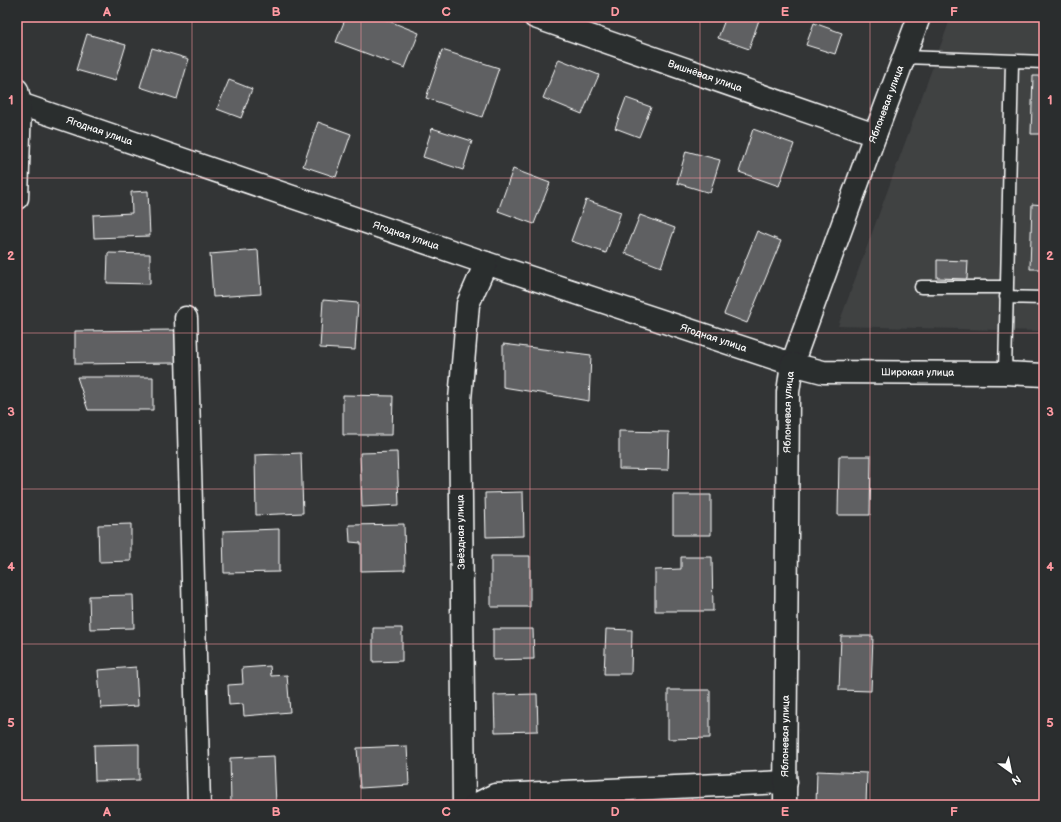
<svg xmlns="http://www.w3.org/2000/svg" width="1061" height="822" viewBox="0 0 1061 822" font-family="'Balsamiq Sans',sans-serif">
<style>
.built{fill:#404243}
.building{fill:#5f6162;stroke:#fff}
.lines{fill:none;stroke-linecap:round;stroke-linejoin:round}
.service-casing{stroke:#fff;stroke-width:15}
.minor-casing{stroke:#fff;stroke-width:25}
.tertiary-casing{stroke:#fff;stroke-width:25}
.service{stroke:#2a2d2e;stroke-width:12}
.minor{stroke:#2a2d2e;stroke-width:22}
.tertiary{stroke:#2a2d2e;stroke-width:22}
.grid{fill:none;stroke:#ff9aa2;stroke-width:1;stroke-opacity:0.55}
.labels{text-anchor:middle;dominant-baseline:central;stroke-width:3.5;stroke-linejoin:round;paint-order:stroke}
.street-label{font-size:10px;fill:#fff;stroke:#2a2d2e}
.neatline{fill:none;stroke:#ff9aa2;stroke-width:1.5}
.grid-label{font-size:13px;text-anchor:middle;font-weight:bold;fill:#ff9aa2}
</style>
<rect width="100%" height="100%" fill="#333536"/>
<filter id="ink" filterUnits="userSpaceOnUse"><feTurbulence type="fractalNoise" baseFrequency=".025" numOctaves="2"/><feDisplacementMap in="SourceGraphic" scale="8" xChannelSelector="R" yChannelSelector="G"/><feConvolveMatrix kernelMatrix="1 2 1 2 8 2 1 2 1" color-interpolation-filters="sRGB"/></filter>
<g filter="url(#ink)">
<path class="built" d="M951 17H1044V331L838 326Z"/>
<path class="building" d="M346 17H379L419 33 405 68 336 42Z
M726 17H760L749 49 718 38Z
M814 23 842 33 835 54 806 45Z
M87 34 126 45 115 81 76 70Z
M152 48 189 59 177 99 140 87Z
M442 50 499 68 482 117 426 98Z
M559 59 599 75 582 114 543 98Z
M1033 76H1044V134H1031Z
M229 80 252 89 241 118 217 109Z
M626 98 651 107 639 137 615 128Z
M318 122 351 134 336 177 303 166Z
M432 128 472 141 463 170 423 157Z
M753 129 794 144 779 186 739 172Z
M686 151 720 160 710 193 677 183Z
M513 169 550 183 534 224 498 211Z
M148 191 150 236 94 238 93 215 132 213 131 192Z
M586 200 621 212 606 253 571 241Z
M1032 204 1044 205V269H1030Z
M640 215 675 228 661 267 625 253Z
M757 231 781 241 747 323 724 314Z
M258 250 261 294 213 297 210 254Z
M108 253 150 254V284L107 283Z
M937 260 968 261 967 279 937 278Z
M323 300 358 303 355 350 320 348Z
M176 330V363L75 364V331Z
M503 344 591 355 589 401 503 387Z
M77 377H153V410H88Z
M343 395 393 396 392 435H343Z
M619 431 669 432 668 470 619 469Z
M397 452 399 505 362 507 360 453Z
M301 453 303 513 256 515 255 455Z
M839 456H871L870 515H838Z
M523 492 524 536 486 537 485 493Z
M673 495H711V535H673Z
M131 524V561L99 562 98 525Z
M404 524 405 570 361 571V543L350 542 349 525Z
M279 529V572L224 573 223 531Z
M491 556H530V607H491Z
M681 557H712L713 611H655V570L681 569Z
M133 595 134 628 90 629 89 596Z
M373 628H402V661L373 662Z
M493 629H533L534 659 493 660Z
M606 629 632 630 631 674H604Z
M841 636H873L871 691 839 690Z
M270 666 271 676 287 675 290 712 244 716 243 704 229 705 228 685 243 684 242 668Z
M136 667 138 706 101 708 98 670Z
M668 690H710V738L668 739Z
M537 694 538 731 495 732 494 695Z
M139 744V780L95 781 94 745Z
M407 746 409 785 360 788 357 748Z
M274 756 276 805H231L230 758Z
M817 771 867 773 866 805H816Z"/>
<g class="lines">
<g class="service-casing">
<path id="service" d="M904 57 1044 62
M921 287H1006
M1006 297 1044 298
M1005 373 1012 62"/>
</g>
<g class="minor-casing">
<g id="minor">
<path id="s1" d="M535 17 875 135"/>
<path id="s2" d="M20 104 486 263 792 364 875 135 919 17"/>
<path d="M17 198 20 104 17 90"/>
<path d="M186 318 199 805"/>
<path d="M464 805 460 400 468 304 486 263"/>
<path d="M475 805 495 795 786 782"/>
</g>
</g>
<g class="tertiary-casing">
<g id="tertiary">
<path id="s3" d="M785 805 788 392 792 364 823 372 1005 373 1044 375"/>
</g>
</g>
<use href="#service" class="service"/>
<use href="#minor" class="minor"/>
<use href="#tertiary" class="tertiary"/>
</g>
</g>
<path class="grid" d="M192 17V805M361 17V805M530 17V805M700 17V805M870 17V805M17 178H1044M17 333H1044M17 489H1044M17 644H1044"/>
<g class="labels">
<g class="street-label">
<text stroke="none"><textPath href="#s1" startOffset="180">Вишнёвая улица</textPath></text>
<text stroke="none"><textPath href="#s2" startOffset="1091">Яблоневая улица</textPath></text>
<text stroke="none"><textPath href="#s2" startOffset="84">Ягодная улица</textPath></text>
<text stroke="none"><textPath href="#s2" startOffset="408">Ягодная улица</textPath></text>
<text stroke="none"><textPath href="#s2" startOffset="732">Ягодная улица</textPath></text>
<text stroke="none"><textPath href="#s3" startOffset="568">Широкая улица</textPath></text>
<text stroke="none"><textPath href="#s3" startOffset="393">Яблоневая улица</textPath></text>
<text transform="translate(461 532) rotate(-91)">Звёздная улица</text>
<text stroke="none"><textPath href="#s3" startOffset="69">Яблоневая улица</textPath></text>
</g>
</g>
<rect width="1061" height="822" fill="none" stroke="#2a2d2e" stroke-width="44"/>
<g transform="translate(1011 772) rotate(147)" stroke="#2a2d2e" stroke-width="3" paint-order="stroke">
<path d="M0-3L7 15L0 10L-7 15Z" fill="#ffffff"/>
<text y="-6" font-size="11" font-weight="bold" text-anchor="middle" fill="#ffffff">N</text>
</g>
<rect x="22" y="22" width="1017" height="778" class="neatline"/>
<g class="grid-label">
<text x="107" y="16">A</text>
<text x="276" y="16">B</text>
<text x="446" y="16">C</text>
<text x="615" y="16">D</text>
<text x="785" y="16">E</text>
<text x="954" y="16">F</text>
<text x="11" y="104">1</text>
<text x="1050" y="104">1</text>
<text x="11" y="260">2</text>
<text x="1050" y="260">2</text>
<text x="11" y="416">3</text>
<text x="1050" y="416">3</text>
<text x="11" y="571">4</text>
<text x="1050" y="571">4</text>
<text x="11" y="727">5</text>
<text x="1050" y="727">5</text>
<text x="107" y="816">A</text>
<text x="276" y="816">B</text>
<text x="446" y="816">C</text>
<text x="615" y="816">D</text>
<text x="785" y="816">E</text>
<text x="954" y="816">F</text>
</g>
</svg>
